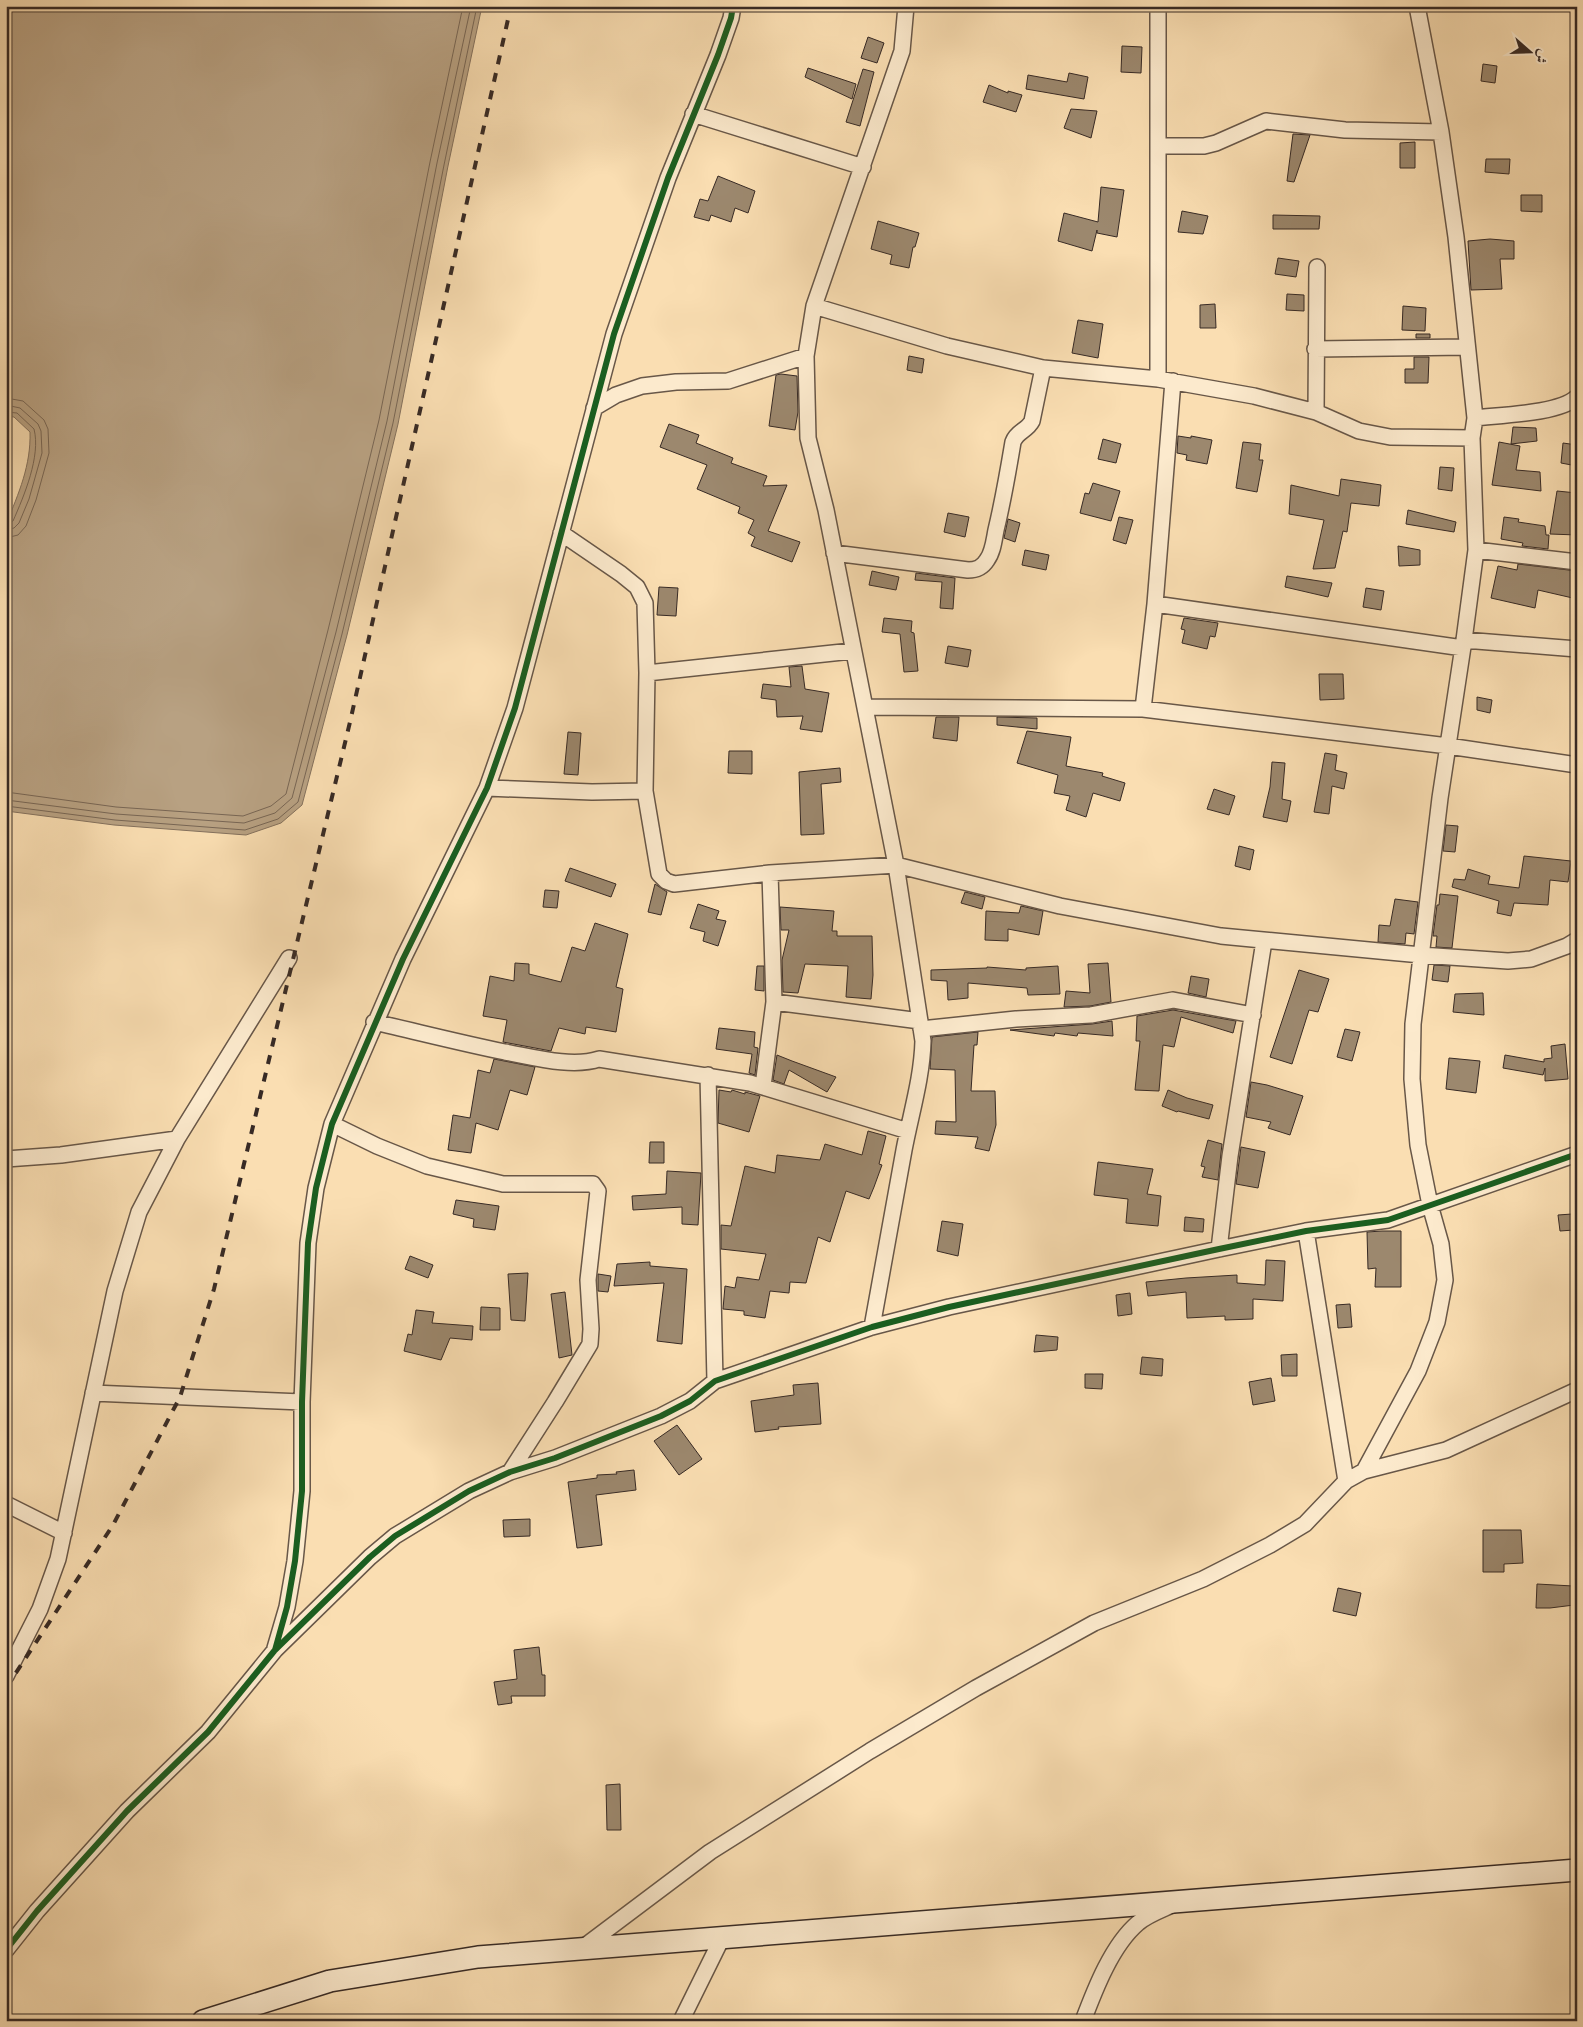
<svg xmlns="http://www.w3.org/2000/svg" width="1583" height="2027" viewBox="0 0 1583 2027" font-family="'IM FELL English',Amiri,serif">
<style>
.water{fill:#b8a182;stroke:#84715d}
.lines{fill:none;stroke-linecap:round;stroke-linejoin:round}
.shore{stroke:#786654;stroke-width:1}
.building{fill:#9c886e;stroke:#372a25}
.street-casing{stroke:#685748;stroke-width:18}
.secondary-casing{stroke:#372a25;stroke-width:24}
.street{stroke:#fceacd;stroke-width:15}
.secondary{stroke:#fceacd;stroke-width:21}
.rail{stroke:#372a25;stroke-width:4;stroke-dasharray:9 9;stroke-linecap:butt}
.cycleway-casing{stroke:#fceacd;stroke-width:9}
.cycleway{stroke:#1b5e20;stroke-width:6}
</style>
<rect width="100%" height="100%" fill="#fadeb2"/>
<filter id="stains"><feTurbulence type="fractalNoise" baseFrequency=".004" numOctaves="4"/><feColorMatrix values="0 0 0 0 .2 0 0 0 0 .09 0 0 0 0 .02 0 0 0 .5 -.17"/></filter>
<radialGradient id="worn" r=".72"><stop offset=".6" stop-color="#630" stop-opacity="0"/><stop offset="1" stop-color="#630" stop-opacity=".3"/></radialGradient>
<path class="water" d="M6 6H482L448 166 398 424 347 635 302 805 281 823 246 835 114 825 6 811V524C19 493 31 465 30 432L14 417 6 416Z"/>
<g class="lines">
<path class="shore" d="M6 398 23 401 44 420 48 429 49 453 36 500 26 526 18 535 6 538
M6 405 20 408 38 424 41 431 42 453 29 499 19 523 14 528 6 530
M6 412 17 413 34 429C41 456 24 496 13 521L6 524
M6 792 116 807 243 816 271 806 286 794 328 630 379 420 430 162 463 6
M6 800 116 814 244 823 275 813 292 798 336 632 387 421 437 163 471 6
M6 806 115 820 245 830 278 819 298 802 342 634 393 423 444 165 477 6"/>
</g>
<path class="building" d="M868 37 884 43 877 63 861 58Z
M1122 46 1142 47 1141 73 1121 72Z
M1483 64 1497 66 1495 83 1481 81Z
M808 68 856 84 852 99 805 77Z
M863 69 874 72 860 126 846 122Z
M1069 73 1088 77 1084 99 1026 89 1028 75 1067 82Z
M989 85 1008 93V91L1022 95 1016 112 983 102Z
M1071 109 1097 111 1091 138 1064 128Z
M1293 134 1310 135 1294 182 1287 181Z
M1415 142V168H1400V143Z
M1486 159H1510L1509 174 1485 172Z
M718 176 755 191 748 213 735 208 731 222 711 215 709 221 694 217 700 199 708 201Z
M1101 187 1124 190 1117 237 1097 233V230L1092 251 1058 241 1064 213 1098 222Z
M1521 195H1542V212L1521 211Z
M1182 211 1208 216 1203 234 1178 232Z
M1273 215 1320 216 1319 229H1273Z
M878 221 919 233 915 247H913L909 268 890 264 892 255 871 249Z
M1490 239 1514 241V259H1500L1502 289 1471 290 1468 241Z
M1278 258 1299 261 1296 277 1275 274Z
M1287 294 1304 295V311L1286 310Z
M1215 304 1216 328H1200V305Z
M1403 306 1426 308 1425 331 1402 330Z
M1078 320 1103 324 1098 358 1072 353Z
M1416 334H1430V338H1416Z
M909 356 924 359 922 373 907 370Z
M1414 357H1429L1428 383H1405V369H1414Z
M781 374 797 376 798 412 795 430 769 426 776 375Z
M669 424 699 435 696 443 733 458 731 463 767 476 763 486 787 485 768 531 800 542 792 562 751 546 755 537 748 533 754 520 738 513 740 507 697 489 707 465 660 447Z
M1513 427 1536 428 1537 441 1511 444Z
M1178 436 1191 438V436L1212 440 1207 464 1186 460 1187 455 1177 453Z
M1103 439 1121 444 1116 463 1098 459Z
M1243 442 1261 444 1259 460H1263L1257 492 1236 488Z
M1499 442 1520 446 1516 470 1540 472 1541 491 1492 485Z
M1563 443 1577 445V466L1561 463Z
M1440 467 1454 468 1452 491 1438 489Z
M1341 479 1381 485 1379 506 1351 503 1347 532 1343 531 1335 568 1313 569 1324 520 1289 514 1291 485 1339 496Z
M1093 483 1120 491 1111 521 1080 513 1085 493 1089 494Z
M1557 491 1577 493V535L1550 534Z
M1408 510 1456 522 1454 532 1406 524Z
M948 513 969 517 965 537 944 532Z
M1119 517 1133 520 1126 544 1113 540Z
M1504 517 1519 519 1518 522 1545 526 1546 535H1549L1548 549 1522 546 1523 543 1501 539Z
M1008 519 1020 523 1015 542 1004 538Z
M1398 546 1420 550V565L1399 566Z
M1025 550 1049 555 1046 570 1022 565Z
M1518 564 1577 571V599L1538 590 1535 608 1491 598 1498 566 1517 570Z
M872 571 899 577 896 590 869 585Z
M916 573 955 578 953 609 940 608 942 582 915 580Z
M1287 576 1332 583 1328 597 1285 587Z
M659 587 678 588 676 616 657 615Z
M1366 588 1384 591 1381 610 1363 607Z
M884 618 912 621 911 632 914 633 918 671 904 672 900 634 882 632Z
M1184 618 1218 623 1215 637 1210 636 1207 649 1182 643 1185 630 1181 629Z
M948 646 971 650 968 667 945 663Z
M802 666 805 689 829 693 822 732 800 729 803 716 777 717 776 700 761 698 763 684 791 687 789 667Z
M1319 674H1343L1344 699 1320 700Z
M1477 697 1492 700 1490 713 1477 710Z
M936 717H959L957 741 933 738Z
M997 717 1037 718V729L997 725Z
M1027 731 1071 737 1066 766 1103 773 1102 776 1125 783 1120 801 1093 793 1086 817 1066 810 1070 796 1054 793 1058 775 1017 763Z
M568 732 581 733 578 775 564 774Z
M729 751H752V774L728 773Z
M1325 753 1337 755 1335 770 1347 773 1344 789 1332 786 1329 814 1314 812Z
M1272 762 1285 763 1282 799 1291 801 1287 822 1263 817 1270 787Z
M840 768 841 782 821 784 824 834 801 835 799 772Z
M1214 789 1235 796 1229 815 1207 809Z
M1446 825 1458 826 1455 852 1443 851Z
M1239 846 1254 850 1250 870 1235 866Z
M1524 856 1571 861 1568 882 1550 880 1548 905 1514 903 1511 916 1497 913 1499 901 1452 887 1454 879 1465 880 1468 869 1490 876 1488 884 1519 888Z
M570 868 616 884 611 897 565 881Z
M655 884 667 892 661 915 648 912Z
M545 890 559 891 557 908 543 907Z
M965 892 985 897 982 909 961 903Z
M1440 894 1458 896 1452 948 1436 947 1437 936H1433L1437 905H1439Z
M1395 899 1418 902 1414 934 1406 933 1405 944 1378 942 1379 925 1390 926Z
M698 904 719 911 716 919 726 921 718 946 703 941 705 932 690 928Z
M1021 906 1043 911 1039 935 1008 929V941L985 940 986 911 1019 913Z
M780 907 834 911 832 931H837V936H872L873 975 871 999 846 997 848 966 805 964 798 993 783 992 782 960 789 930H781Z
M595 923 628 934 616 987 623 989 616 1032 586 1027 585 1034 559 1028 551 1051 503 1042 507 1020 483 1016 490 976 514 981 515 963 529 964V974L561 982 572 947 585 951Z
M1108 963 1111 1002 1090 1006 1064 1007 1066 991 1090 993 1088 964Z
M1434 965 1450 966 1448 982 1432 980Z
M757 966H764V991L755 990Z
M1058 966 1060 994 1028 995 1027 988 968 983V998L948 1000 947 981 931 980V970L987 968V967L1026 970V968Z
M1299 970 1329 979 1318 1012 1309 1010 1292 1064 1270 1057Z
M1191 976 1209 979 1206 997 1188 993Z
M1483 993 1484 1015 1453 1012 1455 994Z
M1173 1010 1236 1021 1233 1033 1181 1017 1174 1047 1163 1045 1159 1091 1135 1090 1140 1041H1136L1137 1016Z
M1112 1021 1113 1036 1078 1033 1077 1036 1055 1033 1054 1036 1010 1030 1092 1024Z
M719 1028 755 1032 754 1047 758 1048 755 1075 749 1073 752 1054 716 1049Z
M1345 1029 1360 1032 1352 1061 1337 1057Z
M978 1032 977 1045H974L971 1091H995L996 1125 989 1151 975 1148 978 1137 935 1134 936 1121 956 1122 955 1070 930 1069 932 1037Z
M1565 1044 1568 1079 1545 1081V1068L1543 1075 1503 1068 1505 1055 1544 1062V1059L1552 1058 1551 1046Z
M777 1055 792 1061 836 1077 827 1092 789 1070 784 1084 773 1080Z
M1449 1058 1480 1061 1476 1093 1446 1089Z
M494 1059 535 1067 527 1095 510 1090 498 1130 476 1123 471 1153 448 1150 453 1115 470 1118 478 1070 490 1073Z
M1251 1082 1267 1085 1303 1096 1290 1135 1268 1128 1271 1122 1246 1117Z
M719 1090 731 1092 732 1090 745 1094V1092L760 1096 749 1132 718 1123Z
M1168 1090 1187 1098 1213 1105 1209 1119 1178 1111 1177 1112 1162 1106Z
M868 1131 886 1136 879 1164 882 1165 874 1187 869 1199 846 1191 830 1242 818 1237 806 1283 790 1282 789 1293 770 1291 765 1318 744 1315V1311L723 1309 725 1286 735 1288 737 1277 759 1280 766 1254 721 1249V1225L731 1226 745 1166 775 1173 777 1155 820 1160 825 1144 862 1155Z
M1208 1140 1222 1144 1218 1180 1202 1177 1205 1167 1201 1166Z
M650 1142H664V1163H649Z
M1241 1147 1265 1152 1258 1188 1236 1184Z
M1098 1162 1153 1169 1147 1194 1161 1196 1158 1226 1126 1223 1128 1199 1094 1195Z
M667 1171 701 1173 698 1225 682 1224V1207L633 1210 632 1196 666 1194Z
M456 1200 499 1206 495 1230 473 1227 474 1219 453 1214Z
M1572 1214 1574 1230 1560 1231 1558 1215Z
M1185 1217 1204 1219 1203 1232 1184 1231Z
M942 1221 963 1224 958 1256 937 1251Z
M1382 1231H1401V1287H1375L1376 1268 1368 1269 1367 1232Z
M410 1256 433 1265 428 1278 405 1269Z
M1266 1260 1285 1261 1283 1301 1253 1299V1319L1225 1320V1316L1187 1318 1186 1292 1148 1296 1146 1282 1186 1278 1237 1275V1283L1265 1285Z
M650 1262V1266L687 1269 682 1344 657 1341 664 1283 614 1286 617 1264Z
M528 1273 525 1321 511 1320 508 1274Z
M598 1274 611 1276 608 1292 598 1291Z
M565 1292 572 1355 559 1358 551 1294Z
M1130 1293 1132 1314 1118 1316 1116 1295Z
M1350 1304 1352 1327 1338 1328 1336 1305Z
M481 1307 500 1308V1330H480Z
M416 1310 434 1312 432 1323 473 1326 472 1340 450 1338 441 1360 404 1351 408 1334 412 1335Z
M1036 1335 1058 1337 1057 1350 1034 1352Z
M1297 1354V1376H1282L1281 1355Z
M1142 1357 1163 1359 1162 1376 1140 1374Z
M1085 1374H1103L1102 1389 1085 1388Z
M1271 1378 1275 1401 1253 1405 1249 1382Z
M818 1383 821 1424 778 1427 779 1429 755 1432 751 1401 794 1395 793 1385Z
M677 1425 702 1459 679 1475 654 1441Z
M634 1470 636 1490 596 1495 602 1545 577 1548 568 1482 597 1478V1475L617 1474 616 1472Z
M530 1519V1536L504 1537 503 1520Z
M1483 1530H1521L1523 1563 1504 1564V1572H1483Z
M1537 1584 1573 1586 1574 1605 1550 1608H1536Z
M1338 1588 1361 1593 1356 1616 1333 1611Z
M539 1647 542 1675H545V1696H511L512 1703 498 1705 494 1682 517 1679 514 1650Z
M620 1784 621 1830H607L606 1785Z"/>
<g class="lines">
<g class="street-casing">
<path id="street" d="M1158 6V379
M693 114 863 167
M1158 146H1204L1216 143 1266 121 1345 130 1441 132
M814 306 947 346 1043 368 1158 379 1254 396 1316 412 1359 431 1390 437 1472 438
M1315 349 1467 347
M594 408 616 395 642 386 676 382 728 381 806 356
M1316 412 1317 267
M1475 418C1500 415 1559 414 1577 397
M561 533 621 574 637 587 645 603 647 673 645 791 659 874 666 881 674 884 770 873 896 865 1060 906 1221 936 1421 955 1508 961 1531 959 1567 946 1577 940
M1476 550 1577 562
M834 553 968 570C976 570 982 568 987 560 993 552 994 540 996 530 1003 501 1008 472 1013 442 1017 431 1027 431 1032 421L1043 368
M1155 604 1463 648
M1464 640 1577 649
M647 673 852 651
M865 707 1143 709 1448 746 1577 765
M1143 709 1155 604 1173 381
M487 788 592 792 645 791
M774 1002 920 1021
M374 1022C418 1032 461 1043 505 1052 533 1057 572 1068 599 1059L750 1083 908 1131
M921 1029 1016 1019 1091 1015 1173 1000 1253 1015
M708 1075 715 1381
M763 1086 774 1002 770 873
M332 1124 377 1146 427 1166 503 1184H593L598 1191 588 1280 591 1329 590 1344 555 1402 510 1472
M6 1159 61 1155 177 1139
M1306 1231 1346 1481
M1219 1249 1230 1156 1264 941
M872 1327C883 1268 893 1209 904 1150 911 1113 922 1078 923 1041L896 865 826 510 808 438 806 356 814 306 902 51 906 6
M93 1393 302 1402
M1364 1471 1418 1371 1437 1322 1445 1280 1441 1244 1430 1205 1418 1145 1412 1079 1413 1024 1440 798 1464 640 1476 550 1472 438 1475 418 1456 237 1441 132 1417 6
M6 1504 64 1533
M275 1648 287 1607 295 1561 302 1491V1402L308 1243 316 1188 332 1124 403 959 487 788 515 708 614 334 668 178 718 55 731 18 733 6
M6 1676 40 1609 58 1559 115 1291 139 1212 177 1139 289 958
M581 1949 710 1852 870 1751 976 1688 1094 1623 1203 1579 1270 1545 1305 1524 1346 1481 1364 1471 1446 1450 1577 1390
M6 1950 37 1911 127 1811 208 1732 275 1650 370 1557 395 1536 469 1491 510 1472 555 1458 661 1416 690 1401 715 1381 872 1327 949 1307 1219 1249 1306 1231 1388 1220 1577 1154
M681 2021 722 1938
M1083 2021C1095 1989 1112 1945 1138 1923 1147 1915 1161 1910 1172 1905"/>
</g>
<g class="secondary-casing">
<path id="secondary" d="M203 2021 330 1981 478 1957 1577 1870"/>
</g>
<use href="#street" class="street"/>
<use href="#secondary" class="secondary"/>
<path class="rail" d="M6 1688 113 1525 180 1397 214 1289 350 722 511 6"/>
<g class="cycleway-casing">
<path id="cycleway" d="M275 1650 287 1607 295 1561 302 1491V1402L308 1243 316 1188 332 1124 403 959 487 788 515 708 614 334 668 178 718 55 731 18 733 6
M6 1950 37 1911 127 1811 208 1732 275 1650 370 1557 395 1536 469 1491 510 1472 555 1458 661 1416 690 1401 715 1381 872 1327 949 1307 1219 1249 1306 1231 1388 1220 1577 1154"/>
</g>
<use href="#cycleway" class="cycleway"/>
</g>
<rect width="1583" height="2027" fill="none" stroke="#fadeb2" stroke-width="25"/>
<rect x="8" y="8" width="1568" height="2012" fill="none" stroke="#372a25" stroke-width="2.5"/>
<rect x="12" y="12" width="1558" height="2002" fill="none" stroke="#372a25"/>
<g transform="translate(1530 52) rotate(110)" stroke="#fceacd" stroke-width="4" paint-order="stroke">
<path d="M0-4L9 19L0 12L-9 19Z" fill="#372a25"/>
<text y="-8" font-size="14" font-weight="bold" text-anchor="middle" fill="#372a25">ش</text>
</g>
<rect width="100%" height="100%" filter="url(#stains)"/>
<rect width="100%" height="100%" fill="url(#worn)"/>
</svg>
